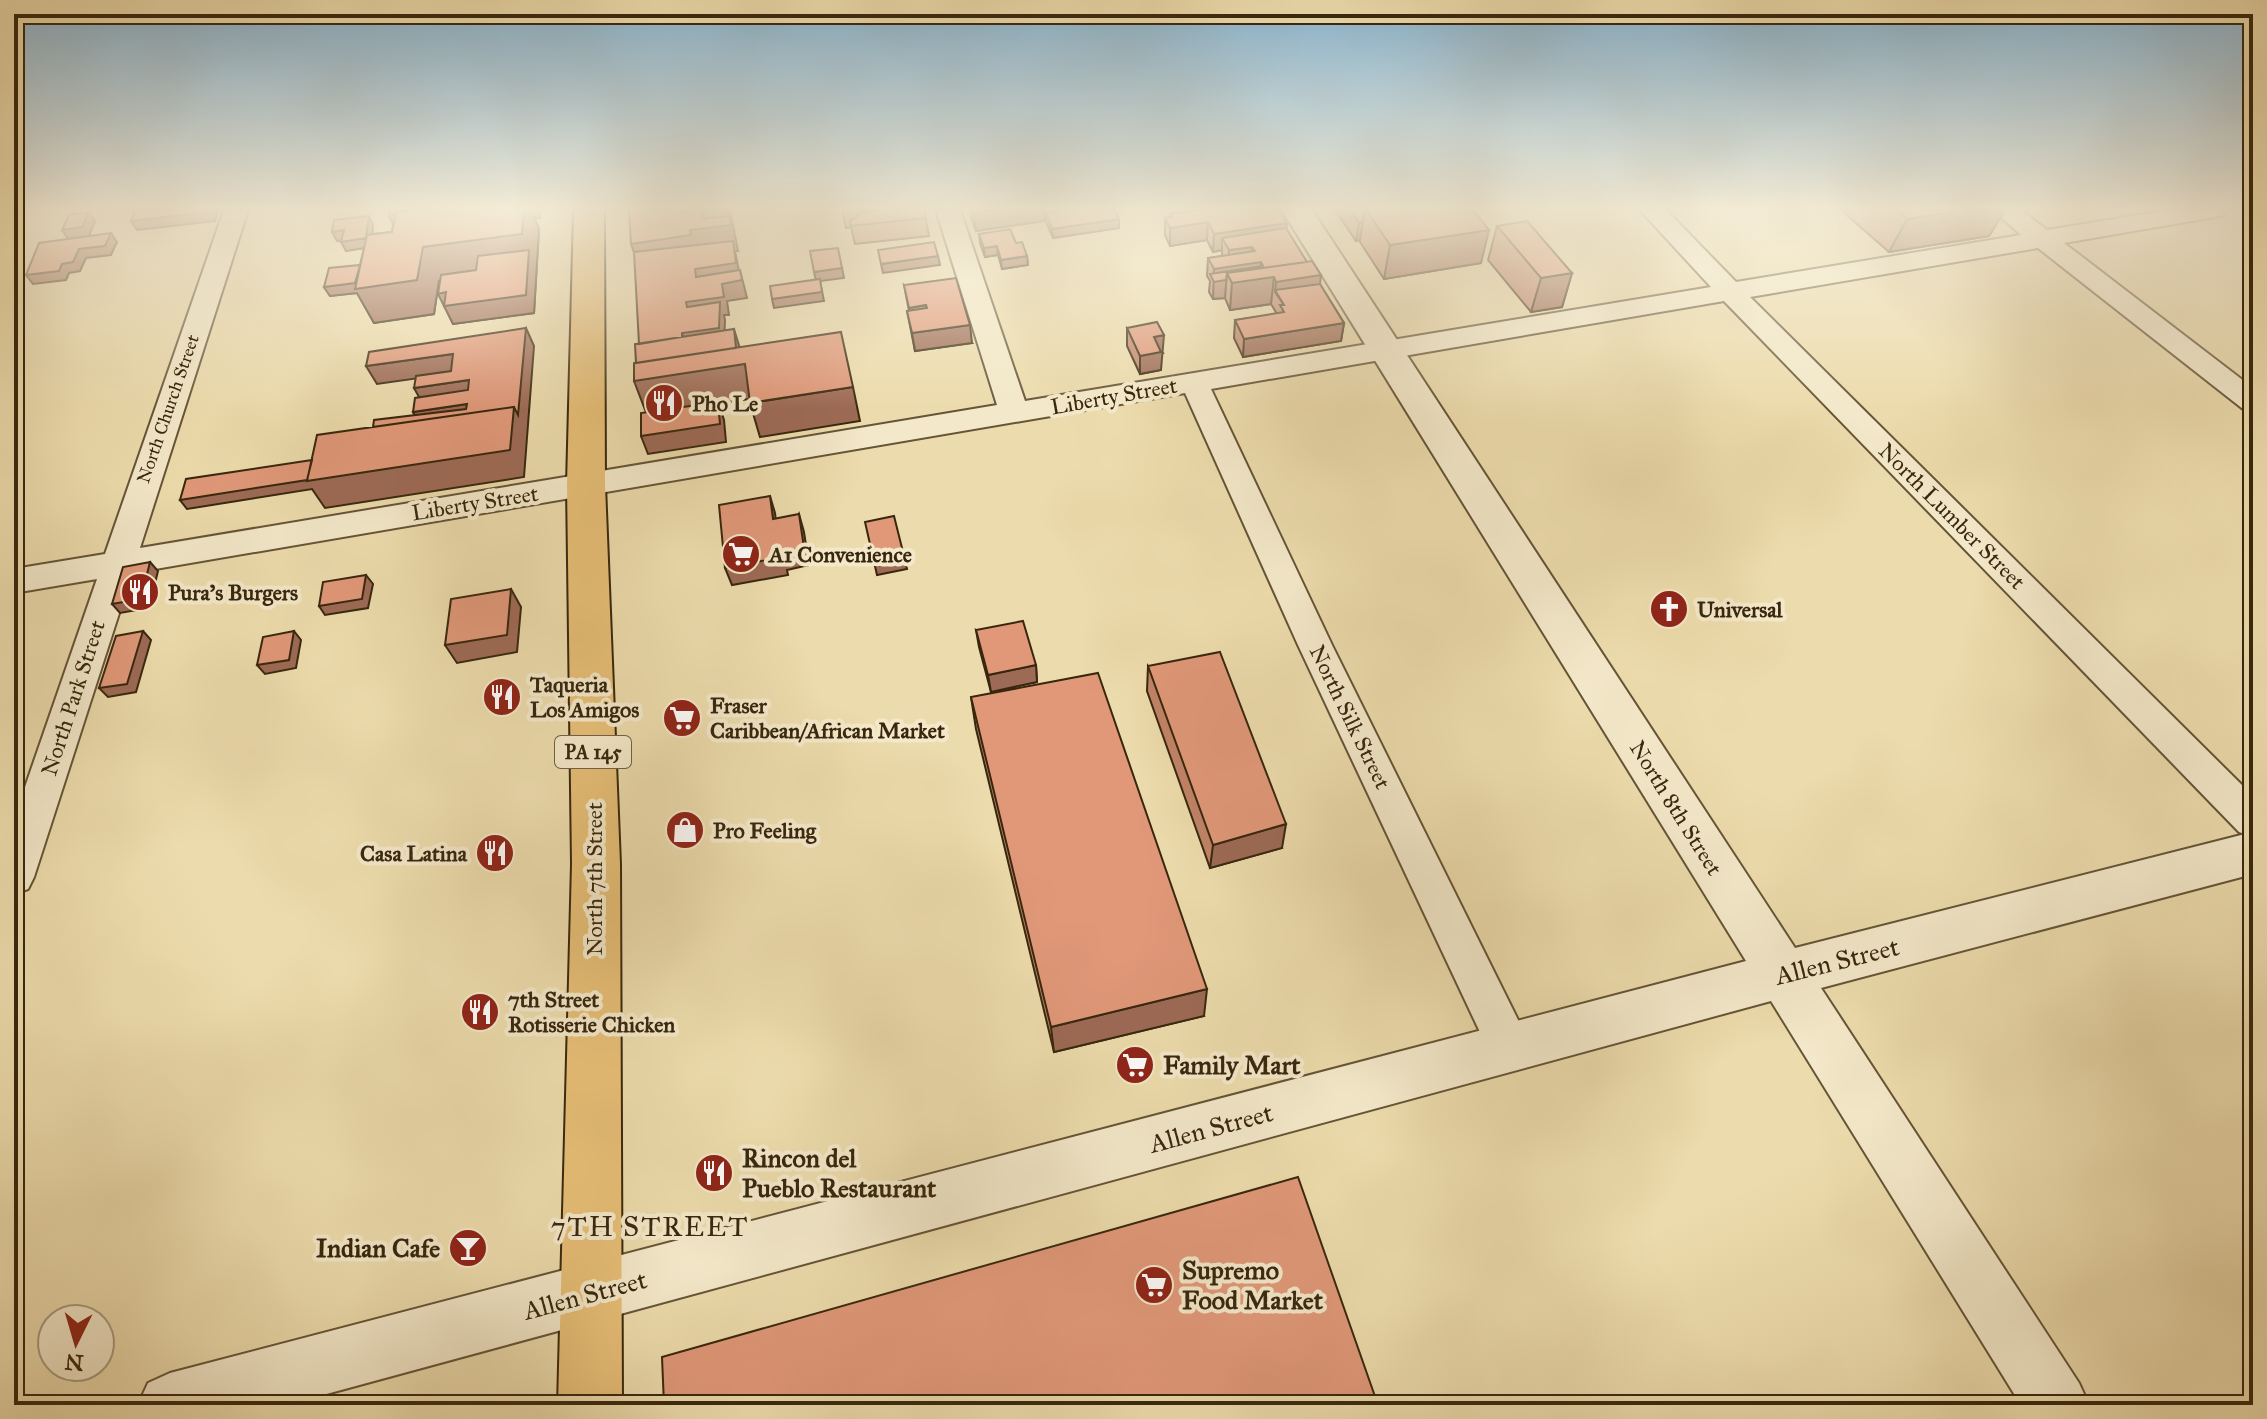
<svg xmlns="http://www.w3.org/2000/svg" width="2267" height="1419" viewBox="0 0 2267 1419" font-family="'IM FELL Great Primer',serif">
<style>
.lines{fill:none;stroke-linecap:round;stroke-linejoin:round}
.minor-casing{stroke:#655436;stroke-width:4}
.tertiary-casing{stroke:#655436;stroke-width:4}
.primary-casing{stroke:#38270e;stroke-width:4}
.minor{fill:#f3e8c9;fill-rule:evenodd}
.tertiary{fill:#f3e8c9;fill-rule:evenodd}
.primary{fill:#e6be76;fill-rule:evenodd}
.wall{fill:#c18368;stroke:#38270e;stroke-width:2}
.shaded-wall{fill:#9d6a55;stroke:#38270e;stroke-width:2}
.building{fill:#e09879;stroke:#38270e;stroke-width:2}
.labels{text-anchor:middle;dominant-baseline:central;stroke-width:8;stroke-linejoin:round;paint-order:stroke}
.far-street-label{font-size:18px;fill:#38270e;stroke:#f3e8c9}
.shield{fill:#f3e8c9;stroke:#706146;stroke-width:2}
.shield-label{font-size:20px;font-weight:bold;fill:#38270e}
.street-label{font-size:22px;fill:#38270e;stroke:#f3e8c9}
.poi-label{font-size:22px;font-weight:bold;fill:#38270e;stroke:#f3e8c9;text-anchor:start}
.near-street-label{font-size:26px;fill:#38270e;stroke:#f3e8c9}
.near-poi-label{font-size:26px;font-weight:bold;fill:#38270e;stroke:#f3e8c9;text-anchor:start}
.near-neighbourhood-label{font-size:28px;letter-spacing:2px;fill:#38270e;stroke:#f3e8c9}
</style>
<rect width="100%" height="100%" fill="#ecdbac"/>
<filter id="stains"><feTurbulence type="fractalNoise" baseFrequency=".0025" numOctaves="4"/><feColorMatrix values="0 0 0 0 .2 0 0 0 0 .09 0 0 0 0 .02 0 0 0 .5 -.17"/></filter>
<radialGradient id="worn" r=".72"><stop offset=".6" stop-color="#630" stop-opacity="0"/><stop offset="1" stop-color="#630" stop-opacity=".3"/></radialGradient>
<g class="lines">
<g class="minor-casing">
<path id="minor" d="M224 210H248L140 548 997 405 936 210H960L1025 401 1711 287 1640 210H1666L1736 282 2021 235 1993 210H2021L2047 230 2170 210H2227L2224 215 2215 217 2064 243 2253 388V411L2243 409 2038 248 1750 297 2253 796V837L2239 832 1724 301 1211 389 1332 645 1525 1034 1532 1049 1525 1064 1510 1070 1495 1064 1298 645 1185 393 132 573 34 877 28 889 14 894V819L97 579 14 593V569L105 554Z"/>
</g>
<g class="tertiary-casing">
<path id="tertiary" d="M1282 210H1312L1795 948 2253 832V874L1821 988 2079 1383 2089 1405H2021L1771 1001 286 1405H138L148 1383 170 1373 1746 961Z"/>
</g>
<g class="primary-casing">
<path id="primary" d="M574 210H604L605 485 620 864 622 1405H558L572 864 567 485Z"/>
</g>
<use href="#minor" class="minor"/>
<use href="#tertiary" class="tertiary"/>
<use href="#primary" class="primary"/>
</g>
<path class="wall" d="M391 210H540V218H535L539 229 534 313 453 324 444 305 439 280 434 314 374 323 357 293 330 296 324 287 360 265 364 248 346 251 342 240 337 241 373 225 372 234 392 232 393 224 389 216Z
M842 210H924L929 236 855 244 851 227 846 228Z
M971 210H1044V221L976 231 971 217Z
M1185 210H1279L1287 223 1286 229 1344 323 1341 341 1243 357 1234 338 1235 320 1277 314 1271 304 1230 310 1225 298 1213 299 1209 292 1210 281 1207 276 1208 258 1222 256V250L1213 252 1207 240 1170 246 1165 235V218L1170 217V214L1186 212Z
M1335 210H1473L1481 263 1384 279 1360 242V240L1356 241Z
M1841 210H2005L1989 236 1889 252Z
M1046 213 1119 219V228L1053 238 1046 222Z
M1497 226 1572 273 1562 307 1531 312 1488 260Z
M979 234 1016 243 1027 256 1028 265 1002 269 998 255 985 257 980 243Z
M904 285 972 343 915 351 907 311H909Z
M1127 328 1163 353 1161 354V370L1140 374 1127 346Z
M976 630 1036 665 1037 682 991 692 979 647Z
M1148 666 1282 848 1210 868 1147 691Z
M971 697 1204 1016 1054 1052 976 729Z"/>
<path class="shaded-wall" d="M210 210H218L215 221 137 230 131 221Z
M524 210H531L539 229 534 313 453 324 438 294 439 280 434 314 374 323 357 293 330 296 324 287 423 247Z
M682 210H730L738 251H735L741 281 740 270 747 298 727 301 729 315H724L725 320 724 346 688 351 682 333 692 320 640 270 631 244Z
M996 210H1044V221L976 231 974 213Z
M1962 210H2005L1989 236 1889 252 1907 219Z
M89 212 95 221 89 236 68 239 62 230Z
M369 216 373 225 371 247 346 251 341 242Z
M1119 219V228L1053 238 1052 229Z
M1208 222 1207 240 1170 246V228Z
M1363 222 1360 240 1356 241 1359 223Z
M1287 223 1285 241 1222 238V250L1213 252 1214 234Z
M344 230 349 239 337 241 332 232Z
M1489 230 1481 263 1384 279 1390 245Z
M111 233 117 242 111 255 86 258 80 271 69 273 66 280 33 284 26 275Z
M997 246 998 255 985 257 984 248Z
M1252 247 1251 263 1261 262 1260 276 1321 275 1318 302 1284 305 1275 292 1276 282 1274 277 1271 304 1230 310 1232 283 1227 273 1225 298 1213 299 1214 269 1228 266 1229 250Z
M938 256 940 265 883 273 881 264Z
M1027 256 1028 265 1002 269 1001 260Z
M842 268 844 278 820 281 824 301 774 308 772 299 816 281 814 272Z
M1572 273 1562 307 1531 312 1541 278Z
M926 305 929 323 912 326 909 308Z
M1344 323 1341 341 1243 357 1244 339Z
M970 325 972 343 915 351 912 333Z
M526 328 534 346 524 477 325 508 312 489 187 509 180 500 422 429 413 412 467 404Z
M734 329 755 398 719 404 724 420 726 442 648 454 641 436 647 415 634 381Z
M1164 335 1161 370 1140 374V356L1154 337Z
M453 354 462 372 377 384 366 366Z
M469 380 478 398 424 406 414 388Z
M853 387 860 421 760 437 750 403Z
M770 496 775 513 778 537 773 519Z
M799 514 804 532 809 565 787 570 788 575 732 585 725 568 782 552Z
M905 560 907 569 877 575 875 566Z
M150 562 158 571 149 608 120 613 112 604Z
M366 575 373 584 368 608 325 615 319 606Z
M511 589 521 607 517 652 457 663 445 645Z
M143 631 151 640 136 692 108 697 99 688Z
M294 631 301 640 296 668 265 674 257 665Z
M1036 665 1037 682 991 692 988 675Z
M1286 824 1282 848 1210 868 1213 845Z
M1207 989 1204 1016 1054 1052 1051 1027Z"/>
<path class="building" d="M135 210H210L209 212 131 221Z
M391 210H411L396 212 395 215 389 216Z
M411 210H524L522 234 423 247 417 280 355 289 367 235 392 232 396 212Z
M629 210H682V212L701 210 702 219 729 216 731 225 690 230 691 235 631 244Z
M881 210H924L926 218 851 226 850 221 858 216 857 214Z
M973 210H996L974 213Z
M1068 210H1115L1119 219 1052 229 1046 213Z
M1203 210H1279L1287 223 1214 234 1208 222 1170 228 1165 218 1172 217 1170 214Z
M1350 210H1365L1363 222 1359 223Z
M1366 210H1473L1489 230 1390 245Z
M1897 210H1962L1907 219Z
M89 212 82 227 62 230 69 215Z
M369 216 366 238 341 242 344 230 332 232 334 220Z
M1527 221 1572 273 1541 278 1497 226Z
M1286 228 1307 262 1227 273 1226 280 1214 282 1210 274 1263 266 1261 262 1214 269 1208 258 1255 251 1252 247 1229 250 1222 238Z
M1010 229 1016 243 1022 242 1027 256 1001 260 997 246 984 248 979 234Z
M111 233 105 246 79 249 73 262 62 264 59 271 26 275 39 243Z
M733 241 736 263 695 269 696 277 740 270 742 280 722 284 724 297 686 302 687 307 720 302 719 328 682 333V337L639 344 634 252Z
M934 242 938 256 881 264 878 250Z
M838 248 842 268 814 272 810 251Z
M529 250 526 295 444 306 446 292 438 294 441 275 476 270 478 256Z
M1312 261 1321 275 1276 282 1274 277 1232 283 1227 273Z
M360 265 355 283 324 287 329 268Z
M956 278 970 325 912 333 907 311 927 308 926 305 909 308 904 285Z
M820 279 822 292 772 299 770 286Z
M1320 284 1344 323 1244 339 1235 320 1284 312 1280 305H1284L1275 290Z
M1157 322 1164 335 1154 337 1161 352 1140 356 1127 328Z
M526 328 518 415 514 407 373 427 374 420 466 409 467 404 413 412 415 398 468 390 469 380 414 388 416 376 451 371 453 354 366 366 369 352Z
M734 329 736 348 636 363 635 344Z
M841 332 853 387 750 403 745 364 634 381V363Z
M718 402 720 424 641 436V413Z
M514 407 510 450 307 481 317 435Z
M312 460 307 480 180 500 186 479Z
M770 496 773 519 799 514 804 548 782 552 783 557 725 568 719 505Z
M894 516 905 560 875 566 865 522Z
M150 562 141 599 112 604 123 567Z
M366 575 362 599 319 606 323 582Z
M511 589 507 635 445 645 451 599Z
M1023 621 1036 665 988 675 976 630Z
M143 631 127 684 99 688 116 636Z
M294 631 289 660 257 665 263 637Z
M1220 652 1286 824 1213 845 1148 666Z
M1098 673 1207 989 1051 1027 971 697Z
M1298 1177 1378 1405H664L662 1357Z"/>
<linearGradient id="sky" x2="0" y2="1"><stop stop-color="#89b6d3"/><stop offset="0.51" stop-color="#f6efda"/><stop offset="1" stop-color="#f6efda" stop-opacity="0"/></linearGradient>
<rect width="2267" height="409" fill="url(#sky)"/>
<defs>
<g id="restaurant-disc" transform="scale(2)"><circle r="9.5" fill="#8f2418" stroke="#f3e8c9"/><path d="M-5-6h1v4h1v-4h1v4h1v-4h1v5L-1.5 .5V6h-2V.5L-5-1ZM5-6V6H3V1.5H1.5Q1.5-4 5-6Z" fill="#fff"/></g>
<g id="supermarket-disc" transform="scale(2)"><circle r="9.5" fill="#8f2418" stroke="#f3e8c9"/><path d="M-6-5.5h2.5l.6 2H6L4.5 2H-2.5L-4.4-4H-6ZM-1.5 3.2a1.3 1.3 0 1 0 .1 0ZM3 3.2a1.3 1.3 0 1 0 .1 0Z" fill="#fff"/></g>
<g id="church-disc" transform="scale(2)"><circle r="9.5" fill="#8f2418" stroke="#f3e8c9"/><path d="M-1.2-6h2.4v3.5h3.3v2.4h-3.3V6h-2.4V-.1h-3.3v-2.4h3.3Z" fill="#fff"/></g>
<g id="shop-disc" transform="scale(2)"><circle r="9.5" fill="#8f2418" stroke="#f3e8c9"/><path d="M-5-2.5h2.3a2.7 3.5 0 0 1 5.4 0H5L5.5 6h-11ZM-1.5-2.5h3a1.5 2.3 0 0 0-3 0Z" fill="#fff"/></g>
<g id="bar-disc" transform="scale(2)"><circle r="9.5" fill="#8f2418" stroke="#f3e8c9"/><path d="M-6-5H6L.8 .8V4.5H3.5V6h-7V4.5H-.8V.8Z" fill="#fff"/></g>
</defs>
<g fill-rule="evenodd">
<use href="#restaurant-disc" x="664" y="403"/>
<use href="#supermarket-disc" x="741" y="554"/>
<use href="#restaurant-disc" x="140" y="592"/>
<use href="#church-disc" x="1669" y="609"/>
<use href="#restaurant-disc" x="502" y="697"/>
<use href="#supermarket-disc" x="682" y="718"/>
<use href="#shop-disc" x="685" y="830"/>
<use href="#restaurant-disc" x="495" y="853"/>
<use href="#restaurant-disc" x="480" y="1012"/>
<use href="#supermarket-disc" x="1135" y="1065"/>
<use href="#restaurant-disc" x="714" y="1173"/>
<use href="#bar-disc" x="468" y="1248"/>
<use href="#supermarket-disc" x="1154" y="1285"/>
</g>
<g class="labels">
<g class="far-street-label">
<text transform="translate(168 409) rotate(-71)">North Church Street</text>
</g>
<rect class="shield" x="555" y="736" width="76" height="32" rx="6"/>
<g class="shield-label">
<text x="593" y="752">PA 145</text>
</g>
<g class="street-label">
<text transform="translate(1114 396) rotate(-10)">Liberty Street</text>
<text transform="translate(475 503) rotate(-9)">Liberty Street</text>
<text transform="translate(1952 516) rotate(45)">North Lumber Street</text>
<text transform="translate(73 698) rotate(-72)">North Park Street</text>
<text transform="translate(1350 717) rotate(64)">North Silk Street</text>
<text transform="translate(1676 808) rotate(58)">North 8th Street</text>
<text transform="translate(594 879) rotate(-90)">North 7th Street</text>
</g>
<g class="poi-label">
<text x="692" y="403">Pho Le</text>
<text x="769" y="554">A1 Convenience</text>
<text x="168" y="592">Pura's Burgers</text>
<text x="1697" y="609">Universal</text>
<text x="530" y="684">Taqueria<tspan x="530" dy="25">Los Amigos</tspan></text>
<text x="710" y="705">Fraser<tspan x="710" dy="25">Caribbean/African Market</tspan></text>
<text x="713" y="830">Pro Feeling</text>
<text x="467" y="853" text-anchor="end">Casa Latina</text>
<text x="508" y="999">7th Street<tspan x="508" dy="25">Rotisserie Chicken</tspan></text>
</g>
<g class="near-street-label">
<text transform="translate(1837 961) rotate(-14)">Allen Street</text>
<text transform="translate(1211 1128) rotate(-15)">Allen Street</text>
<text transform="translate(585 1295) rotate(-15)">Allen Street</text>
</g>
<g class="near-poi-label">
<text x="1163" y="1065">Family Mart</text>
<text x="742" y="1158">Rincon del<tspan x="742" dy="30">Pueblo Restaurant</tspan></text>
<text x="440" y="1248" text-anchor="end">Indian Cafe</text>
<text x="1182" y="1270">Supremo<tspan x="1182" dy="30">Food Market</tspan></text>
</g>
<g class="near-neighbourhood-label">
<text x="650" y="1226">7TH STREET</text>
</g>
</g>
<rect width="2267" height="1419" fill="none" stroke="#ecdbac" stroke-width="48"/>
<rect x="16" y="16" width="2235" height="1387" fill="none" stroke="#38270e" stroke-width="4"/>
<rect x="24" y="24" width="2219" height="1371" fill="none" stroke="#38270e" stroke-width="2"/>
<g transform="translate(76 1343) rotate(185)"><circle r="38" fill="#f3e8c9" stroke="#a89b7e" stroke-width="2"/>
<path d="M0-6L14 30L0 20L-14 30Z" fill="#8f2418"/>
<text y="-12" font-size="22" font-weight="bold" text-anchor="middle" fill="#38270e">N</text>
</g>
<rect width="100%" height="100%" filter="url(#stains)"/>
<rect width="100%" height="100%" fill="url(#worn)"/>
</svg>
